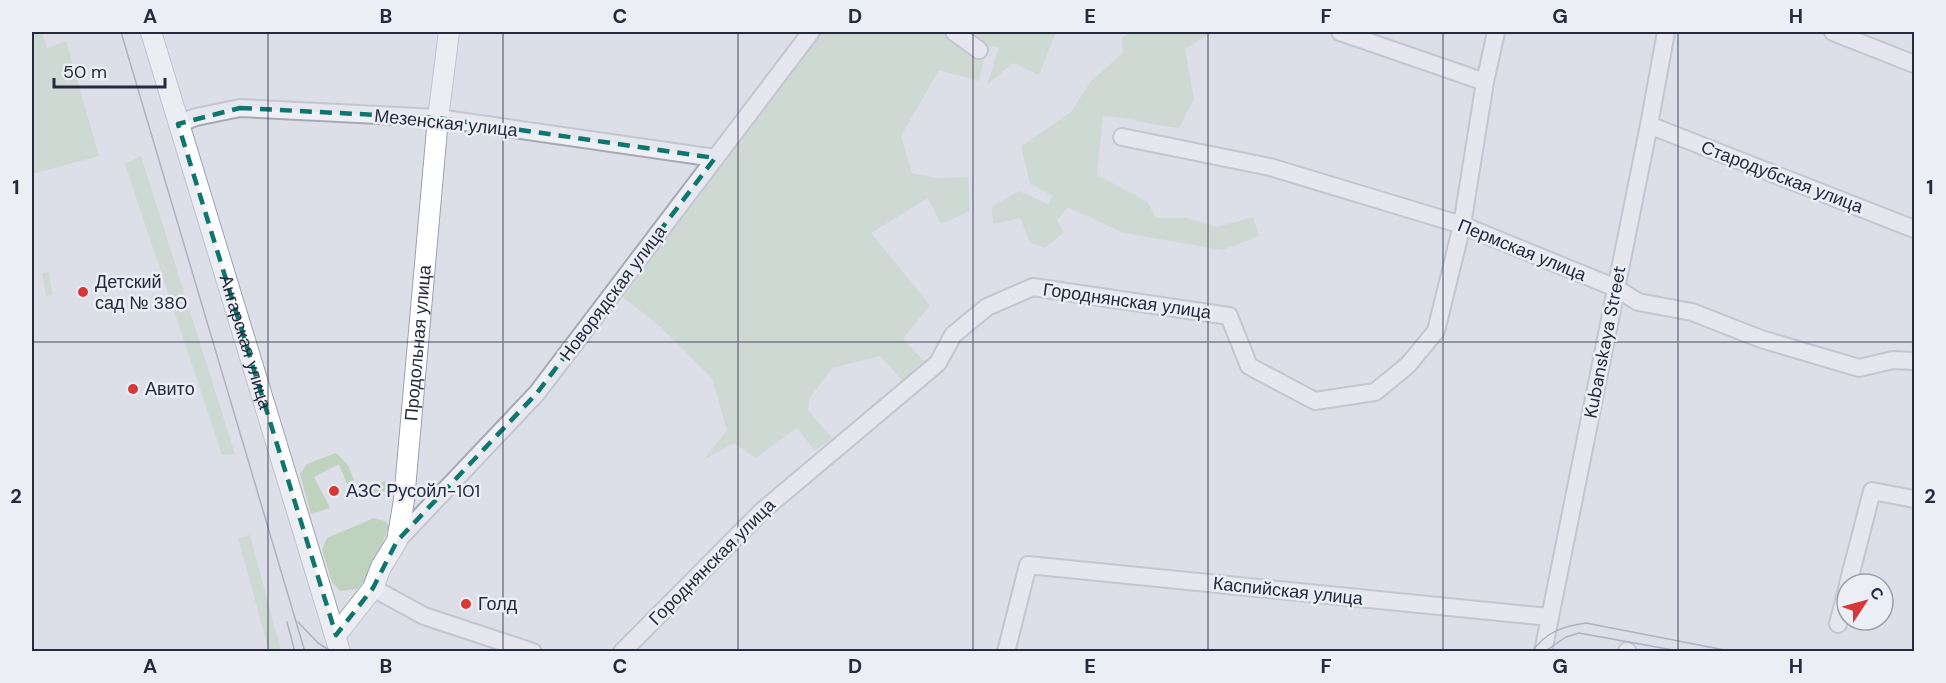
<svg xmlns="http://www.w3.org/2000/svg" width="1946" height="683" viewBox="0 0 1946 683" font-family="'DM Sans',sans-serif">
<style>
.green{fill:#bfd2bd}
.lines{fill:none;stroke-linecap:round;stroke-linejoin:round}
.minor-casing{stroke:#a5a9b5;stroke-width:20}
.major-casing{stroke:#9ba1b4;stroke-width:22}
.minor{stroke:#eff0f5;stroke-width:16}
.major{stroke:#fff;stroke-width:20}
.tram{stroke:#757b92;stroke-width:1.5}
.marked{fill:none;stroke:#0f766e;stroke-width:4.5;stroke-dasharray:12 8;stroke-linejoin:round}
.grid{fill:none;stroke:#252a3f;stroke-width:1.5;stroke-opacity:0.55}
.poi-dot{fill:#d73737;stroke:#ebeef5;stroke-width:2}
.labels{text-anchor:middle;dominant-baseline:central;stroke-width:5;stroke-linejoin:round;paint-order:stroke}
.street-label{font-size:18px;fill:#252a3f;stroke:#ebeef5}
.poi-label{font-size:18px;fill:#252a3f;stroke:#ebeef5;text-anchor:start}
.neatline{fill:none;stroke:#252a3f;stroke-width:2}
.grid-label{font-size:20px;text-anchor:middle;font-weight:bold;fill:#252a3f}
</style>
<rect width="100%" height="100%" fill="#dcdfe7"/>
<path class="green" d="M32 32H42L47 48 66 41 99 156 32 174Z
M820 32H947L984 59 979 81 939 70 901 136 912 173 936 178 968 177 970 211 941 224 928 198 871 233 930 305 903 339 925 362 903 381 880 356 832 368 809 399 808 410 832 438 815 451 797 428 756 458 734 443 703 460 727 430 712 378 657 324 623 297 730 146Z
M964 32H1056L1039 75 1013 63 987 85 999 47 984 46Z
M1129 32H1209L1210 34 1185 49 1194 99 1179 128C1152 126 1130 117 1103 116L1097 175 1147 201 1156 218H1187L1217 227 1253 217 1259 236 1223 250 1124 233 1067 207 1057 221 1064 232 1045 248 1030 242 1020 218 993 224 992 206 1019 191 1048 204 1053 196 1030 184 1021 146 1071 112 1091 81 1123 53 1122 38Z
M141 156 235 454 222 455 125 164Z
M49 272 52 295 46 296 42 273Z
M336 453 348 465 354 480 347 484 339 464 314 477 330 508 311 514 300 474 307 464Z
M386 481 392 490 355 497 351 489 356 485 365 489Z
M374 518 385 521 389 526 370 574 357 589 340 591 332 582 322 550 327 538Z
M250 535 281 651H269L238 538Z"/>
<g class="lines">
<g class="minor-casing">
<path id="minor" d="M954 32 979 50
M1340 32 1485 82
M1833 32 1914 64
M178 124 196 117 240 108 438 118 715 158
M1649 125 1914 229
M1122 137 1270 167 1462 225 1616 288 1638 302 1692 312 1761 339 1859 368 1893 360 1914 361
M397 541 537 393 811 32
M1848 584 1872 491 1914 499
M373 588 424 616 533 652
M1838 624 1847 589
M1627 651 1628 652
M622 652 762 511 938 363 953 335 987 307 1033 287 1229 316 1249 366 1315 401 1375 392 1408 365 1436 331 1462 225 1485 82 1496 32
M1006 652 1028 565 1549 617
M1543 652 1649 125 1666 32"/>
</g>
<g class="major-casing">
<g id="major">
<path id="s1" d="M151 32 340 652"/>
<path id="s2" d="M336 635 373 588 381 567 397 541 404 500 438 118 449 32"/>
</g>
</g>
<use href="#minor" class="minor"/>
<use href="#major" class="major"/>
<path class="tram" d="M121 32 305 652
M287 622 295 652
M298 622 318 643 332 652
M1532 652C1545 632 1564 626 1586 623L1735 652
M1544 652 1566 637 1579 633 1684 652"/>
</g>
<path d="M0 0H1946V683H0ZM240 108 438 118 715 158 537 393 397 541 373 588 336 635 178 124Z" fill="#dcdfe7" fill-opacity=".55" fill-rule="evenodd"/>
<path class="marked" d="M240 108 438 118 715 158 537 393 397 541 373 588 336 635 178 124Z"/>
<path class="grid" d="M268 32V652M503 32V652M738 32V652M973 32V652M1208 32V652M1443 32V652M1678 32V652M32 342H1914"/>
<g class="poi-dot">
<circle cx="83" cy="292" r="6"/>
<circle cx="133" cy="389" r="6"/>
<circle cx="334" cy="491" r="6"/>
<circle cx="466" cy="604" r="6"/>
</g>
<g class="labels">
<g class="street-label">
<text transform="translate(446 123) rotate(6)">Мезенская улица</text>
<text transform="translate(1782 177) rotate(21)">Стародубская улица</text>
<text transform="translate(1522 250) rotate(22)">Пермская улица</text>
<text transform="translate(613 293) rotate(-53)">Новорядская улица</text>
<text transform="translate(1127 301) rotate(8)">Городнянская улица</text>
<text stroke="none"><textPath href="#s1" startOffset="324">Ангарская улица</textPath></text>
<text transform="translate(1605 342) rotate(-79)">Kubanskaya Street</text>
<text stroke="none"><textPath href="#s2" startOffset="312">Продольная улица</textPath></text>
<text transform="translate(712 562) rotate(-45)">Городнянская улица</text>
<text transform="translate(1288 591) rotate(6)">Каспийская улица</text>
</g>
<g class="poi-label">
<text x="95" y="282">Детский<tspan x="95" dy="21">сад № 380</tspan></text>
<text x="145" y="389">Авито</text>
<text x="346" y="491">АЗС Русойл-101</text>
<text x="478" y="604">Голд</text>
</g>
</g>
<rect width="1946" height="683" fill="none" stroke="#ebeef5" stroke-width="66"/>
<g transform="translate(1865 602) rotate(54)"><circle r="28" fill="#ebeef5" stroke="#9ca0ac" stroke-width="1.5"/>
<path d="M0-4.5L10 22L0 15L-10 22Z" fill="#d73737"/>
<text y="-9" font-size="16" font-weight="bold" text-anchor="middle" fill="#252a3f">С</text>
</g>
<path d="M54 78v9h111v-9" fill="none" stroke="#252a3f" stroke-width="3"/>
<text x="63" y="78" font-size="18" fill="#252a3f" stroke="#ebeef5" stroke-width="4.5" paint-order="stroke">50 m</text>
<rect x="33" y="33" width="1880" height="617" class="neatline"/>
<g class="grid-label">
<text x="150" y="23">A</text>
<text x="386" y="23">B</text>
<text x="620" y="23">C</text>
<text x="855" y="23">D</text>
<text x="1090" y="23">E</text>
<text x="1326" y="23">F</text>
<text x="1560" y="23">G</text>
<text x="1796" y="23">H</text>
<text x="16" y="194">1</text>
<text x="1930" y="194">1</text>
<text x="16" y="503">2</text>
<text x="1930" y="503">2</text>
<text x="150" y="673">A</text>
<text x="386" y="673">B</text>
<text x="620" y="673">C</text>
<text x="855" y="673">D</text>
<text x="1090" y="673">E</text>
<text x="1326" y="673">F</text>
<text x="1560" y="673">G</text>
<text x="1796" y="673">H</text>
</g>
</svg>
